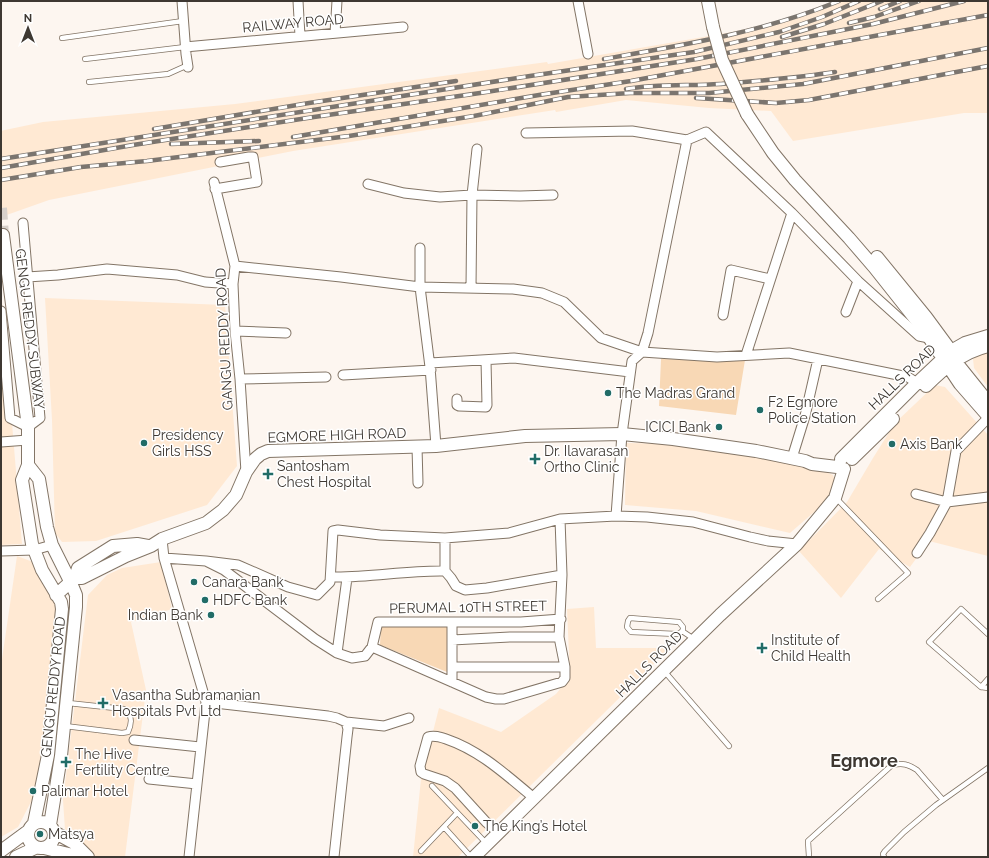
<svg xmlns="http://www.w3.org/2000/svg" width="989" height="858" viewBox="0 0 989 858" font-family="Raleway,sans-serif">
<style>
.built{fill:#ffe9d3}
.green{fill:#f8d8b5}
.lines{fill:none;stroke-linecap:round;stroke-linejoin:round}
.secondary-tunnel{stroke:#d7d0ca;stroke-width:12;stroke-dasharray:12 6;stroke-linecap:butt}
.lane-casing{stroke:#837566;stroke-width:6}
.street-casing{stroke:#837566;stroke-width:11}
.secondary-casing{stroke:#837566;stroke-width:14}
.lane{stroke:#fff;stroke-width:4.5}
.street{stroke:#fff;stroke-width:9}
.secondary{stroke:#fff;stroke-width:12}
.rail-casing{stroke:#7b756f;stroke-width:4.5}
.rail{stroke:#fff;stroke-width:3;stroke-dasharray:9;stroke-linecap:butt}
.secondary-bridge-casing{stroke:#837566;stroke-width:14;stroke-linecap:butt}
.secondary-bridge{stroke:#fff;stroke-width:12}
.poi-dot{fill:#216c67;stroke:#fff;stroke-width:1.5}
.labels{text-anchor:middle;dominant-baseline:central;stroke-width:3;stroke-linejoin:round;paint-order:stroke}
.street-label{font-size:14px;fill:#3e3832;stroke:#fff}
.poi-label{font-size:14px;fill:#3e3832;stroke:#fff;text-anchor:start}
.district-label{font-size:18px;font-weight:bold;fill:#3e3832;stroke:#fff}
</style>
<rect width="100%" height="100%" fill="#fdf6f0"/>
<path class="built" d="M834 1H988V113H964L793 141 771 111 709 108 626 100 556 112 555 110 293 151 49 200 1 217V131L5 130 43 122 235 104 547 62 548 64 732 32 783 20Z
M1 290 22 544 1 545Z
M45 298 225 305 237 466 207 505 96 541 62 542 55 533 52 420Z
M988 351V387L974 368 973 359 981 352Z
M935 385 945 387 988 435V556L929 541 910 567 879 549 841 598 799 551 847 502 873 458 895 423Z
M626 443 680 444 811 466 833 475 836 485 828 500 790 533 696 511 625 505Z
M17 556 33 562 60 611 36 792 18 827 1 837V666Z
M161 562 172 609 131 622 146 690 125 857H95L65 830 63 800 88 595 107 575 122 568Z
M594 607 596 648H670L458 857H413L421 779 439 708 501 732 556 694 570 677 567 609Z"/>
<path class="green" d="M661 359 745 360 736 415 659 406Z
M381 622 451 623 452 674 380 645Z"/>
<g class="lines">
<path class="secondary-tunnel" d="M1 208 3 235"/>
<g class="lane-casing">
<path id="lane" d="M62 38 183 21
M85 59 185 47
M89 82 168 74 188 65
M836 498 908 573 878 599
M630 618 679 622 683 627V630L680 633 677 634 631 632 627 627 628 621Z
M682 631 694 639
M988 634 961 609 929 642 981 687 988 688
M665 672 729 746
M981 687 988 679
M65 726 122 733 128 732C132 723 133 715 124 709L68 703
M432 786 486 843
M444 827 471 857
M421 851 457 813
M809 857 808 841 892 765C903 763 908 764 917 770L943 800
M884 857 883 854 885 851 904 832 936 805 988 768"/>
</g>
<g class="street-casing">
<path id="street" d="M182 1 186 54 188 67
M298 1 300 36
M578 1 588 54
M335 33 337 1
M185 47 403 27
M526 133 632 131 687 140
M687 140 706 132 792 213 858 281 919 336 929 338
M214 182 235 266 233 284 235 331 240 379 246 472
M368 184 404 193 440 197 472 195 520 196 553 195
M215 189 257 182 253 157H249L220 162
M420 248V287L430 367 436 446
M235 266 341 277 420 287 513 289 542 293 564 302 601 338 642 352 717 357 789 353 908 377 917 383
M27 277 58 275 107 269 177 275 205 282 233 284
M471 288 472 195 477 149
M1 311 10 418 28 427 40 418 23 223
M846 312 858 281
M723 315 731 270 770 279
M235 331 286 333
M746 355 792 213
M430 363 514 358 630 372
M343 375 431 370
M240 379 326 377
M457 399V405L459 406 486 407 487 405 486 360
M1 442 28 440
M417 447 418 483
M792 458 805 416 818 359
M916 494 947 502 988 497
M616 516 622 434 632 361 642 352 648 333 687 140
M445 538V571L451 578 456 586 465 590 487 588 562 575
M162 539 164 558 206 702 189 857
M1 551 34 550 52 545
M917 553 930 533 947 502 956 451 988 418
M164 558 206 561 224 570 315 639 337 653 352 658 365 656 372 647 486 697 496 699H504L562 682 565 678V667L559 637 562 575 560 519
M206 561 238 565 288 587 317 595 330 582 333 531 338 530 380 535 445 538 509 533 560 519 616 516 647 517 693 522 750 537 768 541 797 544
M331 577C369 578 407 570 445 571
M452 622V682
M452 640 510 637H559
M372 647 378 622H521L561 619
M337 653 347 578
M452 667H565
M206 702 328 716 337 718 346 722 384 726 409 718
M134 740 200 747
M149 779 197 784
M499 833 486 822 455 788 445 781 424 774 421 772 420 766 428 737C434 735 440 737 446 739 481 751 506 775 534 798
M334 857 347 737 348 729 346 722"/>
</g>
<g class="secondary-casing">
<path id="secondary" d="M708 1 713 27
M747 114 773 153 795 180 849 238 874 267 924 330 960 384 988 416
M3 235 28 427V465L22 480 32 544 42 570 61 602 62 609 48 755 34 823
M877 257 926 317 951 351 955 361 988 402
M926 386C944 368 963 352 988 346
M841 459 917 383 951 351 965 343 988 336
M852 459 893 419
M28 465 39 479 47 527 52 545 71 583 76 595V607L61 756 50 825
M75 578H82L126 556 151 546 162 539 206 523 223 510 236 495 246 472 255 459 261 454 268 451 436 446 525 436 622 434 673 439 756 451 805 461 812 464 837 467
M56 595 75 578 78 568 113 546 137 544 148 546
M28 835a13 13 0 1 1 26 0a13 13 0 1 1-26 0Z
M54 832 74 843 88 857
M44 848 81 857
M1 851 28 831
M16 857 35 848
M474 857 720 615 797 544 835 498 844 469"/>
</g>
<use href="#lane" class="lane"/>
<use href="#street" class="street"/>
<use href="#secondary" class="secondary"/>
<g class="rail-casing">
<path id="rail" d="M880 9 900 1
M849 23 874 17 919 1
M782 37 824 24 882 1
M604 59C684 45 764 32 839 1
M626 89C657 84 688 86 720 84 758 81 797 78 835 72
M696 98 776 103 809 100 988 66
M154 129 309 103 456 81
M293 137 539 95 631 81 988 15
M171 144 259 141
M1 159 530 76 694 52 779 32 822 17 859 1
M1 168 133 145 314 117 480 93 697 59 873 24 964 1
M1 180 81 167 147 161 349 136 474 116 568 97 630 93H709L803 84 988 48"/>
</g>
<use href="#rail" class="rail"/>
<g class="secondary-bridge-casing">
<path id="secondary-bridge" d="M713 27 722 60 747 114"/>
</g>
<use href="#secondary-bridge" class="secondary-bridge"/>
</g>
<g class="poi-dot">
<circle cx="608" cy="393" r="4"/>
<circle cx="760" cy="410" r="4"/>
<circle cx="719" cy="427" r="4"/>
<circle cx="144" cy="443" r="4"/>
<circle cx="892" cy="444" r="4"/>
<path d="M533 453h4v4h4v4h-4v4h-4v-4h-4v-4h4z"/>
<path d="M266 468h4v4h4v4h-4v4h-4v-4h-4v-4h4z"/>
<circle cx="194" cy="582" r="4"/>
<circle cx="205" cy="600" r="4"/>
<circle cx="211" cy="615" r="4"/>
<path d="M760 642h4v4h4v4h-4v4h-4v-4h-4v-4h4z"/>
<path d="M101 697h4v4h4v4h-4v4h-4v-4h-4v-4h4z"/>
<path d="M64 756h4v4h4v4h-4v4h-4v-4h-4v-4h4z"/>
<circle cx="33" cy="791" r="4"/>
<circle cx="475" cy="826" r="4"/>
<circle cx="40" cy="834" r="4"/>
</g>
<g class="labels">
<g class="street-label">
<text transform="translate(293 23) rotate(-5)">RAILWAY ROAD</text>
<text transform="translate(30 329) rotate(83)">GENGU REDDY SUBWAY</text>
<text transform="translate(224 339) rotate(-93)">GANGU REDDY ROAD</text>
<text transform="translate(902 377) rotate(-44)">HALLS ROAD</text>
<text transform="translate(337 435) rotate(-2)">EGMORE HIGH ROAD</text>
<text transform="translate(468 607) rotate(-1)">PERUMAL 10TH STREET</text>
<text transform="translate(649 664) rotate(-45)">HALLS ROAD</text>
<text transform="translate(53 687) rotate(-84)">GENGU REDDY ROAD</text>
</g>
<g class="poi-label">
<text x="616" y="393">The Madras Grand</text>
<text x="768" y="402">F2 Egmore<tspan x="768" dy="16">Police Station</tspan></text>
<text x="711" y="427" text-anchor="end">ICICI Bank</text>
<text x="152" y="435">Presidency<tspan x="152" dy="16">Girls HSS</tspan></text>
<text x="900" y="444">Axis Bank</text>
<text x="544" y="451">Dr. Ilavarasan<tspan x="544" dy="16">Ortho Clinic</tspan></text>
<text x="277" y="466">Santosham<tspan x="277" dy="16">Chest Hospital</tspan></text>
<text x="202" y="582">Canara Bank</text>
<text x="213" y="600">HDFC Bank</text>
<text x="203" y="615" text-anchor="end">Indian Bank</text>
<text x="771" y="640">Institute of<tspan x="771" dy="16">Child Health</tspan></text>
<text x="112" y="695">Vasantha Subramanian<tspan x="112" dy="16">Hospitals Pvt Ltd</tspan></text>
<text x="75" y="754">The Hive<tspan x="75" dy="16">Fertility Centre</tspan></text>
<text x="41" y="791">Palimar Hotel</text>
<text x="483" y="826">The King’s Hotel</text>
<text x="48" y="834">Matsya</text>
</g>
<g class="district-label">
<text x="864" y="760">Egmore</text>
</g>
</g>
<rect width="989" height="858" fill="none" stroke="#3e3832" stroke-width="4"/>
<g transform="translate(28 28)" stroke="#ffffff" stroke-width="3" paint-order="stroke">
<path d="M0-3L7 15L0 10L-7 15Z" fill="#3e3832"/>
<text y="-6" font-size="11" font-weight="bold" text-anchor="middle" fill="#3e3832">N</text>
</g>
</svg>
